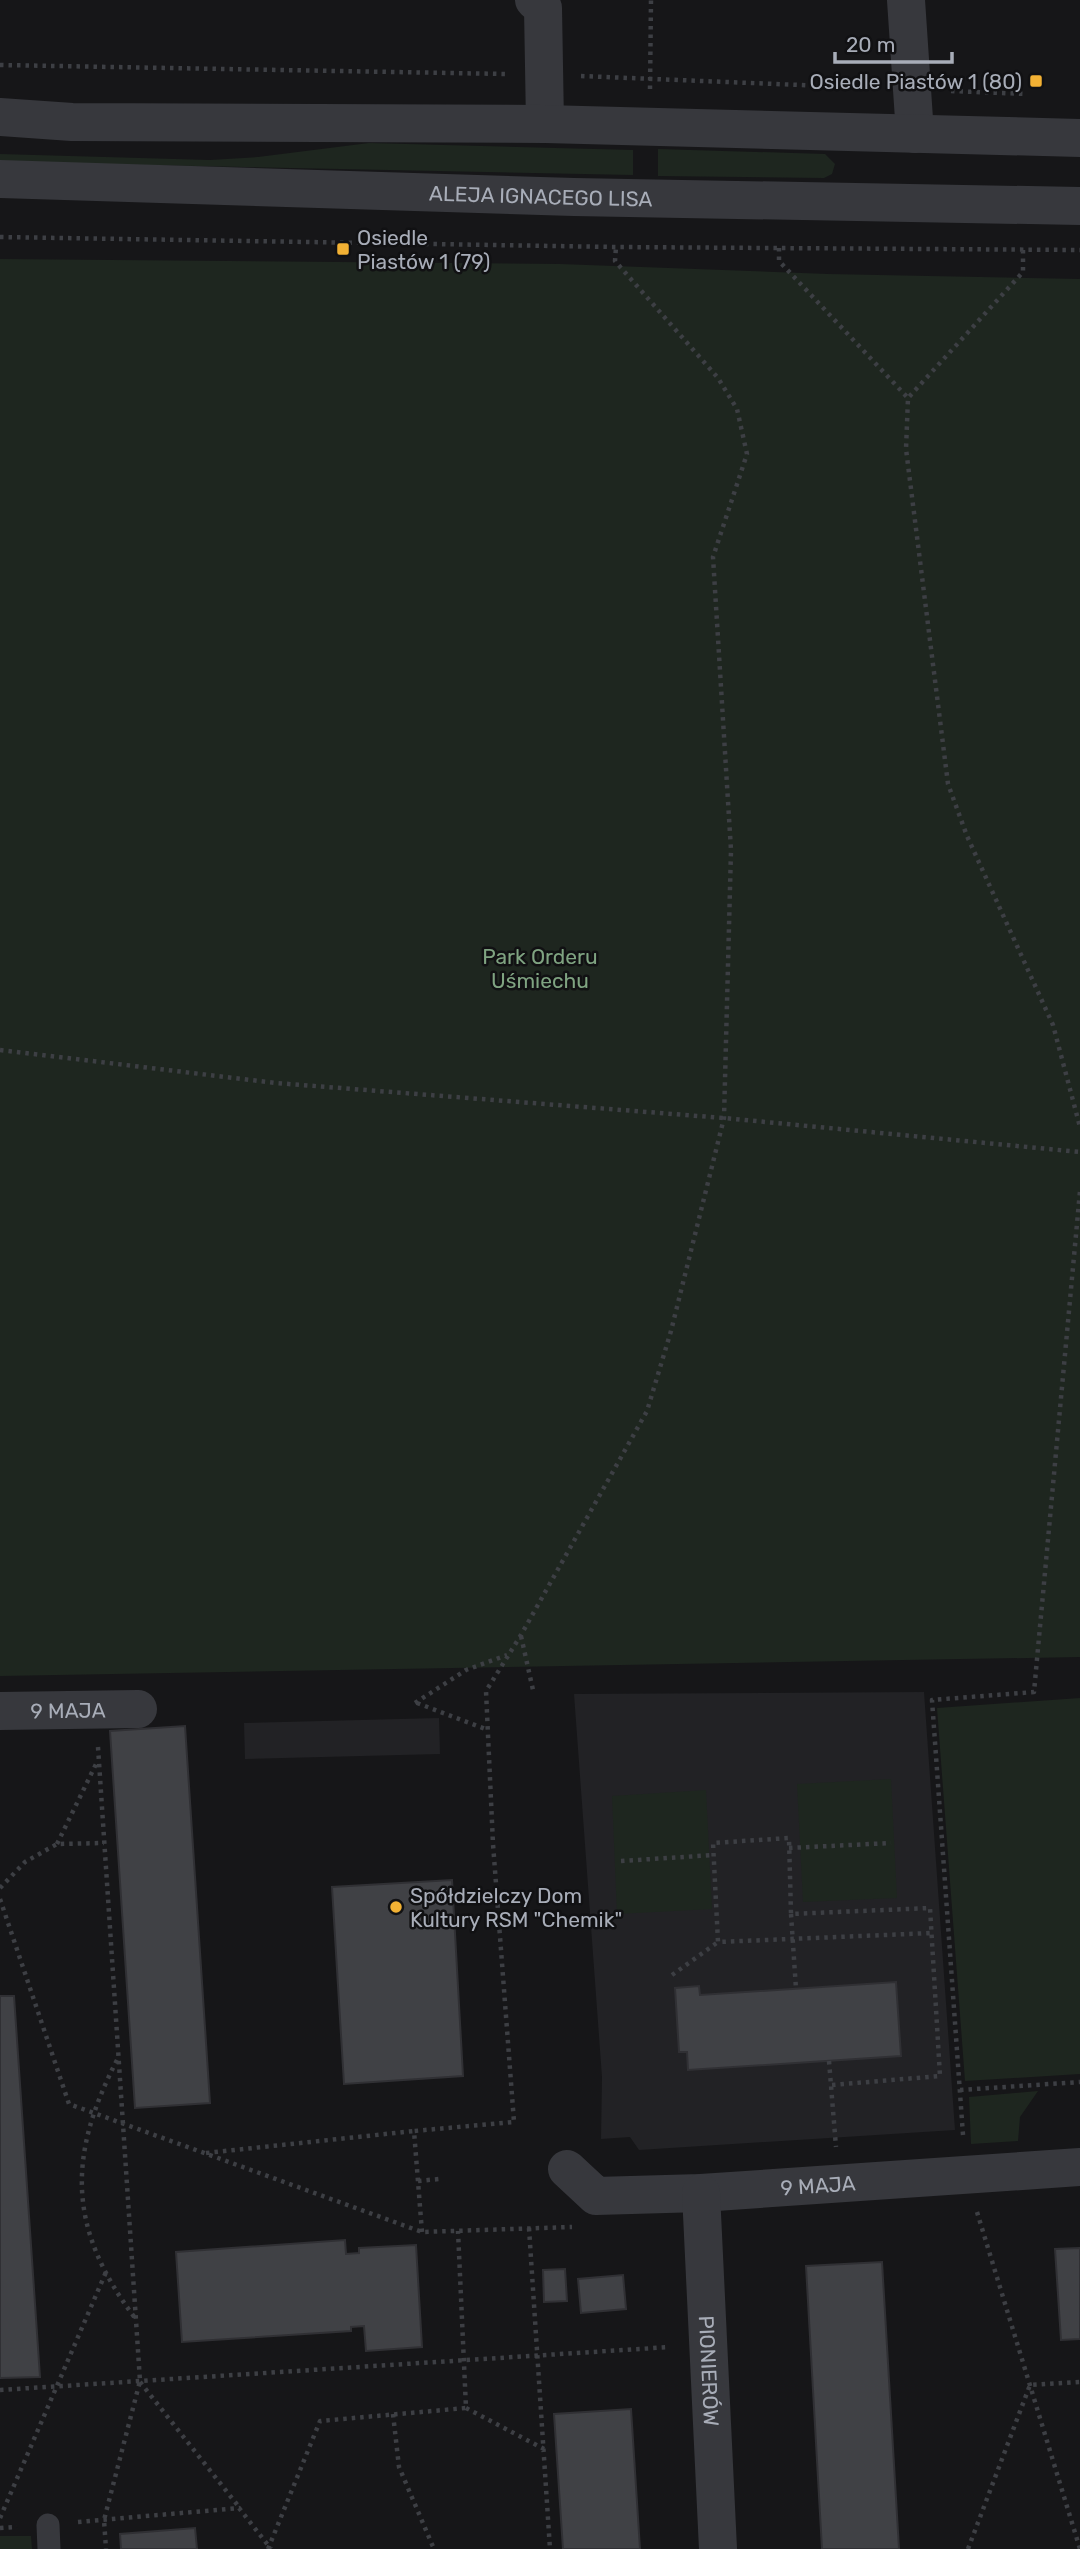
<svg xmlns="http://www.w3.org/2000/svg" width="1080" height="2549" viewBox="0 0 1080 2549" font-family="Rubik,sans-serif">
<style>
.built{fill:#222225}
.green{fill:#1e261f}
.building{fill:#404145;stroke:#303034;stroke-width:2}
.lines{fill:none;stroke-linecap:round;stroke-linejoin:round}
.path{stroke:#3d3f44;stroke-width:4.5;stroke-dasharray:3.5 5;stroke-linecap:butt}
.service{stroke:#37383d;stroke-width:23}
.minor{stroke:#37383d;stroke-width:38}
.tertiary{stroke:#37383d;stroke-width:38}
.poi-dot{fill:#f2b134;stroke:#111113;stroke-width:2.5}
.labels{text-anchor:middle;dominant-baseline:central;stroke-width:5;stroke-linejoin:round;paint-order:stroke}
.poi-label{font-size:21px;fill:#a8adb8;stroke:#111113;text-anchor:start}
.street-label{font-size:21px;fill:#a8adb8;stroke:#111113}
.park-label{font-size:21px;fill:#7fa381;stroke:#111113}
</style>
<rect width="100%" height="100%" fill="#161618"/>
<path class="built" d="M924 1692 955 2130 639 2150 630 2137 601 2139 602 2077 574 1694Z
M439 1718 440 1754 245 1759 244 1723Z"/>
<path class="green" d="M369 143 633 150V175L0 162V154L210 160 258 157Z
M658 149 825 154 835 164 832 174 824 178 658 176Z
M0 259 560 264 828 274 1080 279V1657L0 1676Z
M1080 1698V2074L965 2081 937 1708Z
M891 1779 897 1898 803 1902 797 1784Z
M706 1790 712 1909 617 1914 612 1796Z
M1038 2091 1020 2117 1018 2141 971 2144 969 2097Z
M0 2536H31L32 2549H0Z"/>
<path class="building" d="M185 1726 210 2103 135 2108 110 1731Z
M452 1880 463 2076 344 2084 332 1887Z
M896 1982 901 2056 688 2070 687 2052H679L675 1988 699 1986 700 1995Z
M0 1996H14L40 2377 0 2378Z
M345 2240 346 2254 359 2253V2248L416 2245 422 2347 366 2351 364 2326 351 2327V2331L182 2342 176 2252Z
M1080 2248V2339L1061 2340 1055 2249Z
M882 2262 899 2549H822L806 2266Z
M565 2269 567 2301 544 2302 543 2270Z
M623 2275 626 2309 581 2313 578 2279Z
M631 2409 640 2549H563L554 2414Z
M195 2528 197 2549H121L120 2534Z"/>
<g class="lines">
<path class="path" d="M0 65 506 74
M581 76 873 88
M650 89 651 0
M951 91 1027 94
M0 237 616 247 1080 250
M779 248V261L908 398
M1023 250V272L908 398 906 449 948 784 967 836 1053 1025 1080 1127
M0 1050 276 1083 724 1118 1080 1152
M521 1636 533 1690
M415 1703 466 1670 507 1655
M417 1703 488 1730
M98 1747 140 2381 104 2520 106 2549
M57 1844 98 1760
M789 1848 891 1843
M621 1861 714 1855
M0 1888 25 1862 57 1844 104 1843
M0 1899 69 2104 422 2232 572 2227
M791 1914 796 1989
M672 1975 718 1942
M117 2060C67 2157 68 2229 135 2318
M829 2061 836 2147
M832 2085 940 2076 930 1908 791 1914 789 1838 713 1843 718 1942 932 1933
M960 2090 1080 2082
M963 2135 932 1700 1034 1692 1080 1191
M206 2153 414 2131
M418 2181 439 2179
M977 2212 1080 2549
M529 2228 550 2549
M422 2232 414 2131 514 2122 493 1844 486 1691 521 1635 647 1411 671 1331 724 1118 731 850 713 557 747 454 737 409 718 378 615 261 616 247
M140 2382 239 2507
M0 2390 670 2347
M466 2408 544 2449
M393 2414 399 2467 434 2549
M0 2518 106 2272
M78 2522 239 2508 271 2549
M0 2528 17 2527
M268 2549 320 2421 466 2408 458 2231
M968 2549 1030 2385 1080 2382"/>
<path class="service" d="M48 2525 49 2549"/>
<g class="minor">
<path d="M534 0 543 8 545 124"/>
<path d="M906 0 915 134"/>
<path id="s1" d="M0 1711 138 1709"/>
<path id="s2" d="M567 2169 596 2196 701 2193 1080 2167"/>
<path id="s3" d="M701 2193 718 2549"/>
</g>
<g class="tertiary">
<path d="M0 117 72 122 545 124 1080 138"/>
<path id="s4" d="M0 179 574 197 1080 206"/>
</g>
</g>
<g class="poi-dot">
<rect x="1029" y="74" width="14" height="14" rx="3.5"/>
<rect x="336" y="242" width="14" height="14" rx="3.5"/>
<circle cx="396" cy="1907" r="7"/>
</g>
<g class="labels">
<g class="poi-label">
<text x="1022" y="81" text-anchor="end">Osiedle Piastów 1 (80)</text>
<text x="357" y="237">Osiedle<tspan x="357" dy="24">Piastów 1 (79)</tspan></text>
<text x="410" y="1895">Spółdzielczy Dom<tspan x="410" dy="24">Kultury RSM "Chemik"</tspan></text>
</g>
<g class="street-label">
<text stroke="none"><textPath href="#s4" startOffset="541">ALEJA IGNACEGO LISA</textPath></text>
<text stroke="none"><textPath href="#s1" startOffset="68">9 MAJA</textPath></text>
<text stroke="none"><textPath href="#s2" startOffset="262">9 MAJA</textPath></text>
<text stroke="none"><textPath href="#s3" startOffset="178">PIONIERÓW</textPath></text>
</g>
<g class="park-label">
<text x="540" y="956">Park Orderu<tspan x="540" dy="24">Uśmiechu</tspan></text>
</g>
</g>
<path d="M835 52v10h117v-10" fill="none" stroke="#a8adb8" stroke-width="3.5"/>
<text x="846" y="52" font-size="21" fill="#a8adb8" stroke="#111113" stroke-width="5" paint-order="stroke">20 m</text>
</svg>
